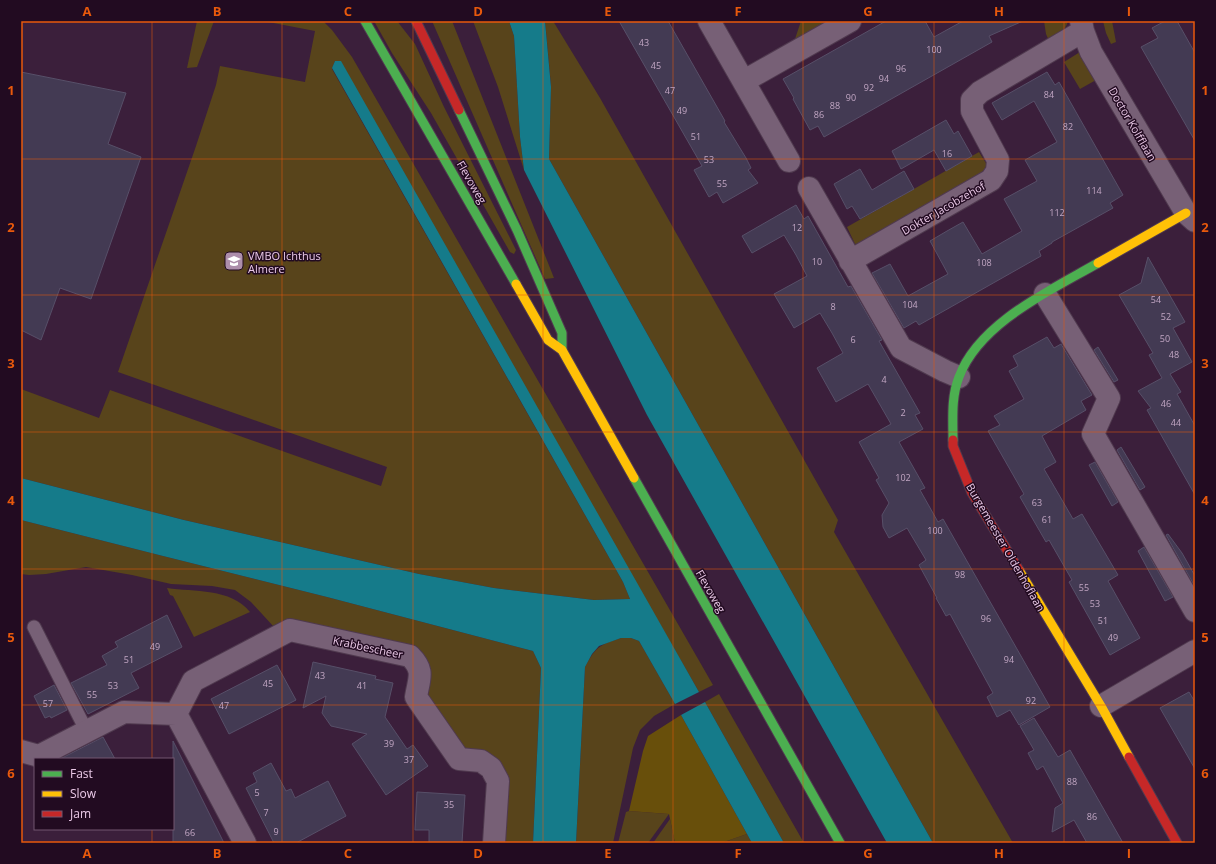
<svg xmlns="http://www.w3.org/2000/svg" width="1216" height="864" viewBox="0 0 1216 864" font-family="'Open Sans',sans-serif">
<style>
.green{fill:#58441b}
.forest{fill:#684f0b}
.water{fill:#157b8a}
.building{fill:#433a53;stroke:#574f68}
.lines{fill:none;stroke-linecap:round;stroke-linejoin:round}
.lane-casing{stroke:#503a4f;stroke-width:15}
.street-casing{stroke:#503a4f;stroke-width:24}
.fast-casing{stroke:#503a4f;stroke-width:11}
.slow-casing{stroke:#503a4f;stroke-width:11}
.jam-casing{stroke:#503a4f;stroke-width:11}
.lane{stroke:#776076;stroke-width:13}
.street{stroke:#776076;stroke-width:22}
.fast{stroke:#4caf50;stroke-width:9}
.slow{stroke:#ffc107;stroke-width:9}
.jam{stroke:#c62828;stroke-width:9}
.grid{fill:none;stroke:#e8590c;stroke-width:1;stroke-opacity:0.55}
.labels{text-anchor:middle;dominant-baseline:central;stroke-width:3;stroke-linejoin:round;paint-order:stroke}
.number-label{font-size:9px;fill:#c0a5c2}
.street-label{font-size:11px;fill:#eac9e7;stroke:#220b21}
.poi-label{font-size:11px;fill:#eac9e7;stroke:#220b21;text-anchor:start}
.neatline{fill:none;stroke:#e8590c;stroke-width:1.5}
.grid-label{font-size:13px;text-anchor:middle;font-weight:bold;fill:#e8590c}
</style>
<rect width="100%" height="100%" fill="#3b1f3b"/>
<path class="green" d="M197 21H214L197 67 187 68Z
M263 21H323L332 30 352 57 713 685 699 692 335 61 332 69 623 582 630 599 594 600 494 588 419 574 184 520 21 478V389L99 418 110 390 381 486 387 467 118 372 196 146 216 85 220 66 305 82 315 31Z
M374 21H397L415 44 444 107 516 250 514 254 510 252 431 113 392 53Z
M432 21H452L554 278 545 279Z
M473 21H509L514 36 520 137 524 170 498 87Z
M545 21H553L600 98 838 520 834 532 1013 843H933L549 159 551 86Z
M801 21H831L794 42Z
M1044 21H1068C1065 32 1058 36 1049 41L1046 34Z
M1103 21H1112L1116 42 1111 44 1106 33Z
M1080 52 1096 80 1080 89 1064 62Z
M979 152 989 168 988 171 862 243 855 244 847 227Z
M21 520 159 555 327 597 533 651 541 668 533 843H501V765L489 753 464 748 426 694 418 649 289 618 274 627 251 602 235 590 212 586 171 584 132 575 86 567 46 574 29 575 21 574Z
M167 588C194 592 231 588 250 612L194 637 173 596 170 595Z
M621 638H631L639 641 675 704 654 716 640 730 633 748 613 843H576L585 667C596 646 600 645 621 638Z
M719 694 804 843H784L705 702Z
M629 811 669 814 648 843H618L626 812Z
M670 819 675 843H653Z
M747 834 752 843H721Z"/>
<path class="forest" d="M681 715 747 834 721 843H675L669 814 629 811 643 751 648 736Z"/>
<path class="water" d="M509 21H545L551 87 549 159 933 843H887L647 415 524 170 520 137 514 36Z
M335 61H341L699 692 675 704 639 641 631 638H621L599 646 592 654 585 667 576 843H533L541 668 533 651 327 597 159 555 21 520V478L184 520 419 574 494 588 594 600 630 599 623 582 332 68Z
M705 702 784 843H752L681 715Z"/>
<path class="building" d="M619 21H668L725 121 724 122 746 158 751 168 748 170 758 183 723 203 717 192 709 197 694 170 702 166Z
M886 21H925L934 37 963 21H1023L989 36 992 42 824 137 818 126 810 130 793 99 794 98 783 79Z
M1165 21H1177L1195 53V141L1141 47 1158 38 1152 28Z
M21 72 126 93 108 144 141 157 91 299 60 288 41 340 21 330Z
M1047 72 1055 85 1059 82 1123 195 1110 203 1113 208 1052 242V243L1039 251 1041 256 919 325 916 321 904 328 872 273 890 264 908 296 948 274 930 241 947 231 963 222 982 254 1022 231 1004 199 1037 181 1025 160 1057 142 1034 101 1002 120 992 103Z
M946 120 954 134 958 131 972 156 946 171 934 150 901 169 892 151Z
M860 169 872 190 904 171 914 189 860 219 852 206 847 209 834 184Z
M796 205 804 219 808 216 848 287 851 286 882 340 879 341 920 413 915 415 923 429 899 442 925 488 920 490 938 522 943 519 1050 707 1019 725 1010 710 997 717 987 697 993 693 950 614 946 616 936 598H937L919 565 926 560 907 528 889 538 883 527 882 515 889 503 876 480 879 478 859 442 891 424 868 384 836 402 817 368 843 353 832 333 820 313 794 328 774 294 807 276 796 255 784 235 752 253 742 236Z
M1148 257 1185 322 1173 328 1192 362 1170 374 1181 392 1177 394 1195 426V495L1147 410 1151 408 1138 391 1162 378 1149 355 1153 353 1119 295 1141 283Z
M1047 337 1054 348 1061 344 1092 395 1081 401 1086 410 1042 436 1056 462 1044 469 1073 519 1082 514 1118 575 1108 581 1140 638 1110 655 1069 582 1072 580 1049 540 1046 542 1020 497 1024 494 988 431 1000 425 994 416 1024 399 1009 371 1018 366 1013 356Z
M1098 347 1118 380 1114 382 1094 350Z
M1121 447 1145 487 1140 490 1117 450Z
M1095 462 1118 502 1112 506 1089 465Z
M1168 534 1182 553 1195 576 1194 585 1166 535Z
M1144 547 1173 597 1165 601 1138 551Z
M167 615 182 647 131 673 139 688 88 714 71 683 107 665 102 656 118 647 115 642Z
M313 662 376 676 375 679 393 683 385 717 407 749 413 745 428 766 386 795 352 744 367 734 331 726 322 713 326 696 303 708Z
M277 665 296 700 229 734 211 699Z
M54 685 67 710 51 718 50 716 45 718 34 696Z
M1189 692 1195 702V769L1160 708Z
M1034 718 1058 757 1070 750 1123 843H1087L1074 820 1052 832 1055 808 1063 803 1043 766 1037 770 1028 753 1034 750 1020 726Z
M103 737 115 759H60Z
M173 741 224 843H173Z
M271 763 286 791 291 789 295 798 328 781 346 816 296 843H274L246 788 257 782 253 773Z
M417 792 465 795 462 843H429V830H415Z"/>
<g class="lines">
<g class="lane-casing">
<path id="lane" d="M34 627 86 730"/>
</g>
<g class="street-casing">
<path id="street" d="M709 21 789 161
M1081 21 1083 31 1091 52 1186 213 1195 221
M744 81 850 21
M809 188 901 348 945 371 959 377
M850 261 991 180 997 171 998 160 972 111V100L980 92 1083 31
M1045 294 1109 398 1093 434 1195 611
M1101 706 1195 651
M176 714 193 681 290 630 410 656C425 671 419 678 416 697L459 759 481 761 491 768 498 781 494 843
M176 714 245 843
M21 751 39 756 124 712 176 714"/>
</g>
<g class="fast-casing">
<path id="fast" d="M365 21 516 284
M459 110 517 230 562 333V350
M953 440C953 419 951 397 959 377 979 323 1051 290 1098 263
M634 478 840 843"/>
</g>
<g class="slow-casing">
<path id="slow" d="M1098 263 1186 213
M516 284 548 340 562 350 634 478
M1019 570 1101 706 1129 757"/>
</g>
<g class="jam-casing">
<path id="jam" d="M416 21 459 110
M953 440V446L972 493 1019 570
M1129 757 1177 843"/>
</g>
<use href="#lane" class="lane"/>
<use href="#street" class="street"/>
<use href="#fast" class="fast"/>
<use href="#slow" class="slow"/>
<use href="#jam" class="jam"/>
</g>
<path class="grid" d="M152 21V759M282 21V843M413 21V843M543 21V843M673 21V843M803 21V843M934 21V843M1064 21V843M21 159H1195M21 295H1195M21 432H1195M21 569H1195M21 705H1195M152 829V843"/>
<defs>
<g id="school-square" transform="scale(1)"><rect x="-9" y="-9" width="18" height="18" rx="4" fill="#ad8eab" stroke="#220b21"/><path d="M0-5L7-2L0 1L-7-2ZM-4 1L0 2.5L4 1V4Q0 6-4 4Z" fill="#fff"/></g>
</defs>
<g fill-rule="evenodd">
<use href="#school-square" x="234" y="261"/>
</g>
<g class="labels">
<g class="number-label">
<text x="644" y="42">43</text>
<text x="934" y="49">100</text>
<text x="656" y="65">45</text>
<text x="901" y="68">96</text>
<text x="884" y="78">94</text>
<text x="869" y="87">92</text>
<text x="670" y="90">47</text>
<text x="1049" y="94">84</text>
<text x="851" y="97">90</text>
<text x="835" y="105">88</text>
<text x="682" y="110">49</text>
<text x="819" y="114">86</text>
<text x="1068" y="126">82</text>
<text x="696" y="136">51</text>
<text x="947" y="153">16</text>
<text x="709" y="159">53</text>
<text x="722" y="183">55</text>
<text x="1094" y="190">114</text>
<text x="1057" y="212">112</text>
<text x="797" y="227">12</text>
<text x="817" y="261">10</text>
<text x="984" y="262">108</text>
<text x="1156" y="299">54</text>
<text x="910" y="304">104</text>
<text x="833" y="306">8</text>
<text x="1166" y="316">52</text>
<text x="1165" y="338">50</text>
<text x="853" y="339">6</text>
<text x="1174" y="354">48</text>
<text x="884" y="379">4</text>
<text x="1166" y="403">46</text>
<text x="903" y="412">2</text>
<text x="1176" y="422">44</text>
<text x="903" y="477">102</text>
<text x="1037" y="502">63</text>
<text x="1047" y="519">61</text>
<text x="935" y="530">100</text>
<text x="960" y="574">98</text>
<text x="1084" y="587">55</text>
<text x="1095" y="603">53</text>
<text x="986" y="618">96</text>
<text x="1103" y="620">51</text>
<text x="1113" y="637">49</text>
<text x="155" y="646">49</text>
<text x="129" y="659">51</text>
<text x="1009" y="659">94</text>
<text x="320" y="675">43</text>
<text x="268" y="683">45</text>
<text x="113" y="685">53</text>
<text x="362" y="685">41</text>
<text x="92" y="694">55</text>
<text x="1031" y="700">92</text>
<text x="48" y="703">57</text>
<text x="224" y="705">47</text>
<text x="389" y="743">39</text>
<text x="409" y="759">37</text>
<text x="1072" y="781">88</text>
<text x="257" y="792">5</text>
<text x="449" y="804">35</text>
<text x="266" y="812">7</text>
<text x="1092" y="816">86</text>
<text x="276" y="831">9</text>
<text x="190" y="832">66</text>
</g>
<g class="street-label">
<text transform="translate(1133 124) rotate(60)">Doctor Kolfflaan</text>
<text transform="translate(472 182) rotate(60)">Flevoweg</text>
<text transform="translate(943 208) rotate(-30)">Dokter Jacobzehof</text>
<text transform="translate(1006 547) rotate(60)">Burgemeester Oldenhoflaan</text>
<text transform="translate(711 591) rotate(60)">Flevoweg</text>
<text transform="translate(368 647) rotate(12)">Krabbescheer</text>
</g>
<g class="poi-label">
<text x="248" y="255">VMBO Ichthus<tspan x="248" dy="13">Almere</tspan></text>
</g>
</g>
<rect width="1216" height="864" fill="none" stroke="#220b21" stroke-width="44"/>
<rect x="34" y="758" width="140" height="72" fill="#220b21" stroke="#725770"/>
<rect x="42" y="771" width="20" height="6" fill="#4caf50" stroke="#725770"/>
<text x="70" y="778" font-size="12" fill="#eac9e7">Fast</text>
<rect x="42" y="791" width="20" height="6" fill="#ffc107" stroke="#725770"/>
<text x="70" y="798" font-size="12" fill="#eac9e7">Slow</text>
<rect x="42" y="811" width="20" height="6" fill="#c62828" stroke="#725770"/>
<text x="70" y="818" font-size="12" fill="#eac9e7">Jam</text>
<rect x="22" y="22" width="1172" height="820" class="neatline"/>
<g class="grid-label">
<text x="87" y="16">A</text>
<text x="217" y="16">B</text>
<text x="348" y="16">C</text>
<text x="478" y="16">D</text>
<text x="608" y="16">E</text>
<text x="738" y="16">F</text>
<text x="868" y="16">G</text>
<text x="999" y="16">H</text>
<text x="1129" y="16">I</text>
<text x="11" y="95">1</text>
<text x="1205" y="95">1</text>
<text x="11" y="232">2</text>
<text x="1205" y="232">2</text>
<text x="11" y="368">3</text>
<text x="1205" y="368">3</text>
<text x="11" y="505">4</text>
<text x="1205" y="505">4</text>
<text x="11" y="642">5</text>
<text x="1205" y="642">5</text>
<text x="11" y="778">6</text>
<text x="1205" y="778">6</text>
<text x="87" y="858">A</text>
<text x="217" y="858">B</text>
<text x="348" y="858">C</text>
<text x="478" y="858">D</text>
<text x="608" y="858">E</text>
<text x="738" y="858">F</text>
<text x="868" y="858">G</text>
<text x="999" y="858">H</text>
<text x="1129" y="858">I</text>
</g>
</svg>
